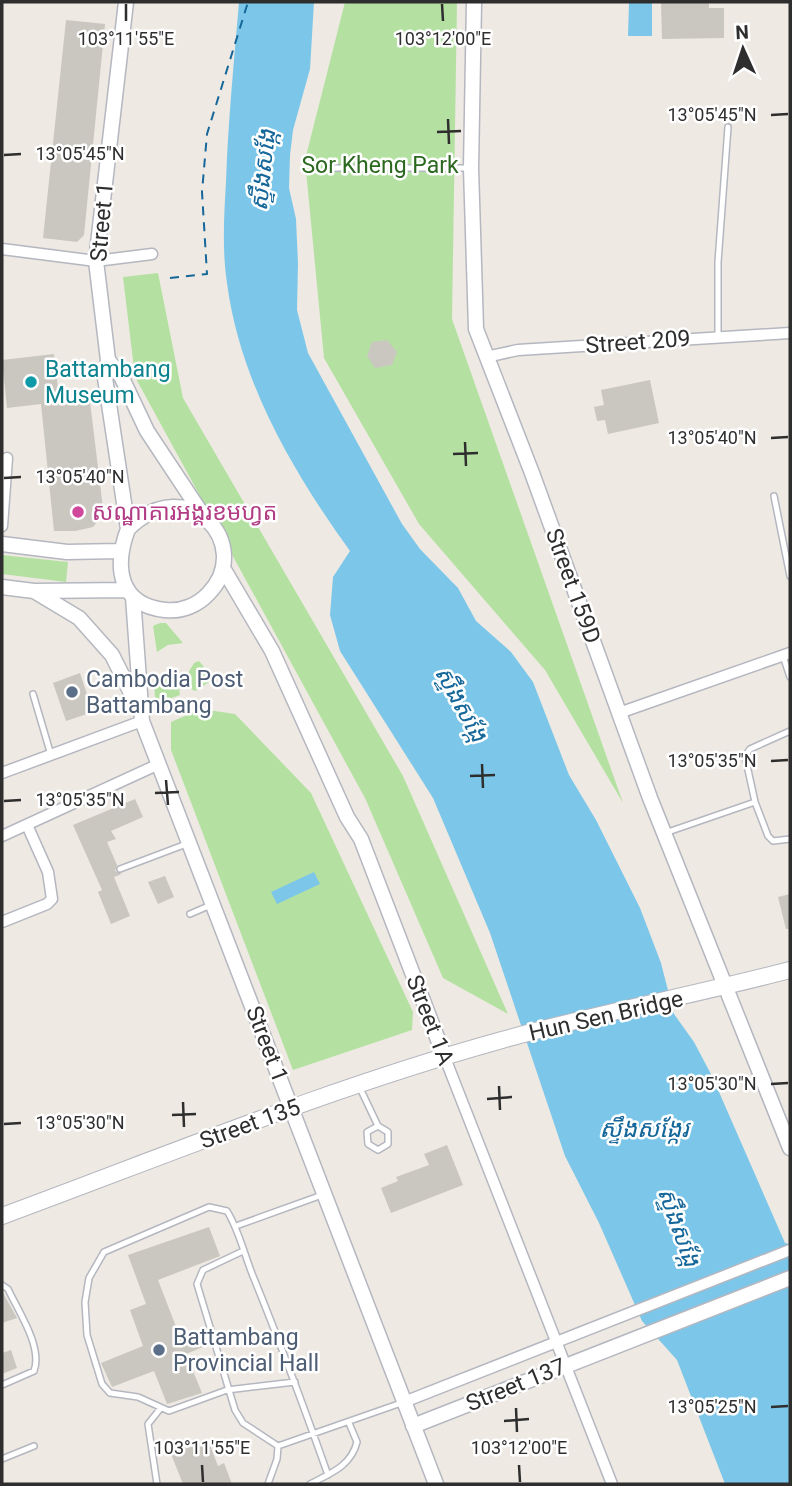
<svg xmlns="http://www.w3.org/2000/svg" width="792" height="1486" viewBox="0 0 792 1486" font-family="Roboto,'Noto Sans Khmer',sans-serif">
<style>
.green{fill:#b4e1a2}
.water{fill:#7cc7e9}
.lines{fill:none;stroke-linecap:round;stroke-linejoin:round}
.ferry{stroke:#16679a;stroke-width:2;stroke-dasharray:9 7;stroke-linecap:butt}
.building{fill:#cac7c0}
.service-casing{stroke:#b5b7c0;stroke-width:8}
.minor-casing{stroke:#b5b7c0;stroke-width:13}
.tertiary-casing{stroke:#b5b7c0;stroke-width:17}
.secondary-casing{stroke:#b5b7c0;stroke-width:18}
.service{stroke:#fff;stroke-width:5}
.minor{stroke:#fff;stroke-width:10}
.tertiary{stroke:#fff;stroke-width:14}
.secondary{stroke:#fff;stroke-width:16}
.ticks{fill:none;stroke:#2e2e2e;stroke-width:2.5}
.culture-dot{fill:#0f9aa8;stroke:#fff;stroke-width:2.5}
.hotel-dot{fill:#d1479c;stroke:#fff;stroke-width:2.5}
.service-dot{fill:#5c6f8a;stroke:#fff;stroke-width:2.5}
.labels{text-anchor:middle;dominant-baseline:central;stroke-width:5;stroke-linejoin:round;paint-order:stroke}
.park-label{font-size:23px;fill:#2c6920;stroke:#fff}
.street-label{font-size:23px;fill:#2e2e2e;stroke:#fff}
.culture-label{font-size:23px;fill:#0d838f;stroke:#fff;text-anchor:start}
.hotel-label{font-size:23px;fill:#b23c85;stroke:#fff;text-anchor:start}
.service-label{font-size:23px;fill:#4e5e75;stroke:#fff;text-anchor:start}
.water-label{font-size:24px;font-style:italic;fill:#16679a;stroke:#fff}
.ticks-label{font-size:18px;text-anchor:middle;fill:#2e2e2e;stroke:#fff;stroke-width:5;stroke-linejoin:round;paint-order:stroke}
</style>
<rect width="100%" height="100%" fill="#eee9e2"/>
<path class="green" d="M345 2H457L452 319 623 803 545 670 419 524 324 358 305 160Z
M158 273 183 398 403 776 508 1014 443 978 365 798 135 377 123 277Z
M2 555 68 562 66 582 2 574Z
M160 623H166L183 643 168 645 157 652 153 626Z
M199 661 214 679 195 691 187 687 184 680 194 663Z
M163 677 178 681 180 695 163 701 155 698 154 678Z
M201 709 235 714 311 793 413 1012 412 1030 293 1070 171 750V722Z"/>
<path class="water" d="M239 2H314L310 69 293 130 290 155 289 188 296 219 298 263 297 310 308 353 402 524 420 549 458 588 476 621 511 652 533 682 569 775 596 820 640 908 661 963 674 1014 694 1042 712 1076 785 1243 790 1244V1484H725L677 1360 642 1321 599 1223 565 1156 490 933 433 798 340 651 330 615 333 577 350 551C293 472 240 382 227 283 222 250 224 216 226 182 228 122 234 62 239 2Z
M629 2H652V36H628Z
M314 872 320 884 277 904 271 892Z"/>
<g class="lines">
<path class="ferry" d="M170 278 207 274 202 192 207 134 248 2"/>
</g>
<path class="building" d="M661 2H709V8H724V38L662 39Z
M66 20 105 24 84 235 77 242 43 238Z
M387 340 397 352 392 365 375 368 367 356 372 342Z
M54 354 60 405 90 402 103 508 102 516 93 527 75 531H54L41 404 7 408 2 360Z
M650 380 659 423 608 434 605 420 597 421 594 407 604 405 601 390Z
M80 673 93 712 66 721 53 683Z
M135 799 143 817 111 831 116 839 107 842 117 865 115 871 122 874 114 877 130 916 111 924 98 892 102 890 73 825Z
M165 876 174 897 158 904 148 882Z
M790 894V929H786L778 897Z
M447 1145 463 1185 391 1213 381 1188 398 1181 396 1177 429 1165 424 1154Z
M209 1227 220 1256 158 1280 180 1337 197 1331 203 1347 186 1354 202 1393 167 1404 154 1371 112 1387 101 1363 143 1346 130 1310 146 1304 128 1255Z
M2 1291 17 1318 2 1323Z
M11 1350 17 1368 2 1374V1353Z
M208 1440 218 1466 224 1463 232 1484H183L171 1454Z"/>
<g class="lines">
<g class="service-casing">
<path id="service" d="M334 168H470
M718 336V262L728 127
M774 496 790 576
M783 656 790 677
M33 694 51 755
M755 802 745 756 750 749 790 731
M665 833 755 802 768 836 773 841 790 839
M120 869 189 843
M190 914 213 904
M359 1086 378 1126 388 1132V1144L378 1150 368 1144 367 1132 378 1126
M236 1226 322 1195
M243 1251 203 1270 197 1284 235 1410 243 1423 278 1446
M2 1285 8 1289C18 1311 43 1347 34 1371L2 1385
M295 1382 227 1390 169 1411 138 1397 110 1393 102 1384 87 1335 85 1302 89 1278 104 1252 209 1207 227 1211C240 1232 245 1258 255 1281 281 1345 305 1410 328 1475
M278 1446 404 1402
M2 1459 34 1446
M157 1484 148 1424 160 1409
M268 1484 277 1459 278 1446
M310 1484C331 1473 351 1466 357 1442L349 1423"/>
</g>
<g class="minor-casing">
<path id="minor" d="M2 249 96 261 152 254
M486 357 518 350 790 333
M2 526 7 458
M619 713 790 653
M2 773 142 721
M2 836 159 764
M2 922 47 904 52 899 48 872 27 825
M445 1058 612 1484
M404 1402 790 1250"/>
</g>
<g class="tertiary-casing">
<path id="tertiary" d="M126 2 96 261 108 360 105 378 128 529C114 566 118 605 165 610 182 612 198 605 209 593 254 546 189 469 128 529
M474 2 471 168 476 329 532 473 650 798 790 1148
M108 360 121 376 147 431 202 514
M2 544 67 552 119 551
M223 568 272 651 347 817 361 839 445 1058
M2 587 34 591 127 590
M34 591 79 618 112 655 138 707
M133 597 142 721 436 1484
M413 1426 790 1278"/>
</g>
<g class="secondary-casing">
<path id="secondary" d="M2 1216C167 1155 332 1087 502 1040 597 1013 695 995 790 970"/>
</g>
<use href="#service" class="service"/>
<use href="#minor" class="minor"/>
<use href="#tertiary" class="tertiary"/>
<use href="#secondary" class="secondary"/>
</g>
<path class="ticks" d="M126 4V21M442 4 443 21M771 115 788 114M448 119 449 144M437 132 461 131M4 155 21 154M771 438 788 437M465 442 466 466M453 454 478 453M4 478 21 477M771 761 788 760M482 764 483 788M470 776 495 775M166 780 168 805M155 793 179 792M4 801 21 800M771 1084 788 1083M499 1086 500 1110M487 1099 512 1097M183 1102 184 1127M172 1115 196 1114M4 1124 21 1123M771 1407 788 1406M516 1408 517 1432M504 1421 529 1419M202 1465 203 1482M519 1465 520 1482"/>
<circle class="culture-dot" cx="31" cy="382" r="7"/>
<circle class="hotel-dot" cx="78" cy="512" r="7"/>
<g class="service-dot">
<circle cx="72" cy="692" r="7"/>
<circle cx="159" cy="1350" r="7"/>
</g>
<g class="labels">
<g class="park-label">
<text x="380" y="165">Sor Kheng Park</text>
</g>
<g class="street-label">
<text transform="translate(102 222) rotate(-85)">Street 1</text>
<text transform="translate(638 342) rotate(-4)">Street 209</text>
<text transform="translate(573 586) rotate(70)">Street 159D</text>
<text transform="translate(606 1016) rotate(-13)">Hun Sen Bridge</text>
<text transform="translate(430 1020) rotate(69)">Street 1A</text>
<text transform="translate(267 1044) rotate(69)">Street 1</text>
<text transform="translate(250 1124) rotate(-20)">Street 135</text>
<text transform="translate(516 1385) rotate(-22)">Street 137</text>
</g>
<g class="culture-label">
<text x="45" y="369">Battambang<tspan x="45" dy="26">Museum</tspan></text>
</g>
<g class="hotel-label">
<text x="92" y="512">សណ្ឋាគារអង្គរខមហ្វត</text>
</g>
<g class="service-label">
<text x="86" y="679">Cambodia Post<tspan x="86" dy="26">Battambang</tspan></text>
<text x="173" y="1337">Battambang<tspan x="173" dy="26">Provincial Hall</tspan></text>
</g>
<g class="water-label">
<text transform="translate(263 170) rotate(-84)">ស្ទឹងសង្កែ</text>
<text transform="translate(461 704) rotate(61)">ស្ទឹងសង្កែ</text>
<text x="644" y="1129">ស្ទឹងសង្កែរ</text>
<text transform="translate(679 1227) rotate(70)">ស្ទឹងសង្កែ</text>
</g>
</g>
<g class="ticks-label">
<text x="126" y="45">103°11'55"E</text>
<text x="443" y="45">103°12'00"E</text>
<text x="712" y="121">13°05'45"N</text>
<text x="80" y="160">13°05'45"N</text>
<text x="712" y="444">13°05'40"N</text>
<text x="80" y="483">13°05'40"N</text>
<text x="712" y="767">13°05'35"N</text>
<text x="80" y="806">13°05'35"N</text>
<text x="712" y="1090">13°05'30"N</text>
<text x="80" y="1129">13°05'30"N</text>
<text x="712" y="1413">13°05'25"N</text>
<text x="202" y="1454">103°11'55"E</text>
<text x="519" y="1454">103°12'00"E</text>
</g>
<rect width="792" height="1486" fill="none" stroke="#2e2e2e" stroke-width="7"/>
<g transform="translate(743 49) rotate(357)" stroke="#ffffff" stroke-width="5" paint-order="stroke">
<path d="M0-5L12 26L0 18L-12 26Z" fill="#2e2e2e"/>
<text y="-10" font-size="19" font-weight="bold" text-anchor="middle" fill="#2e2e2e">N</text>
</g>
</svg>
